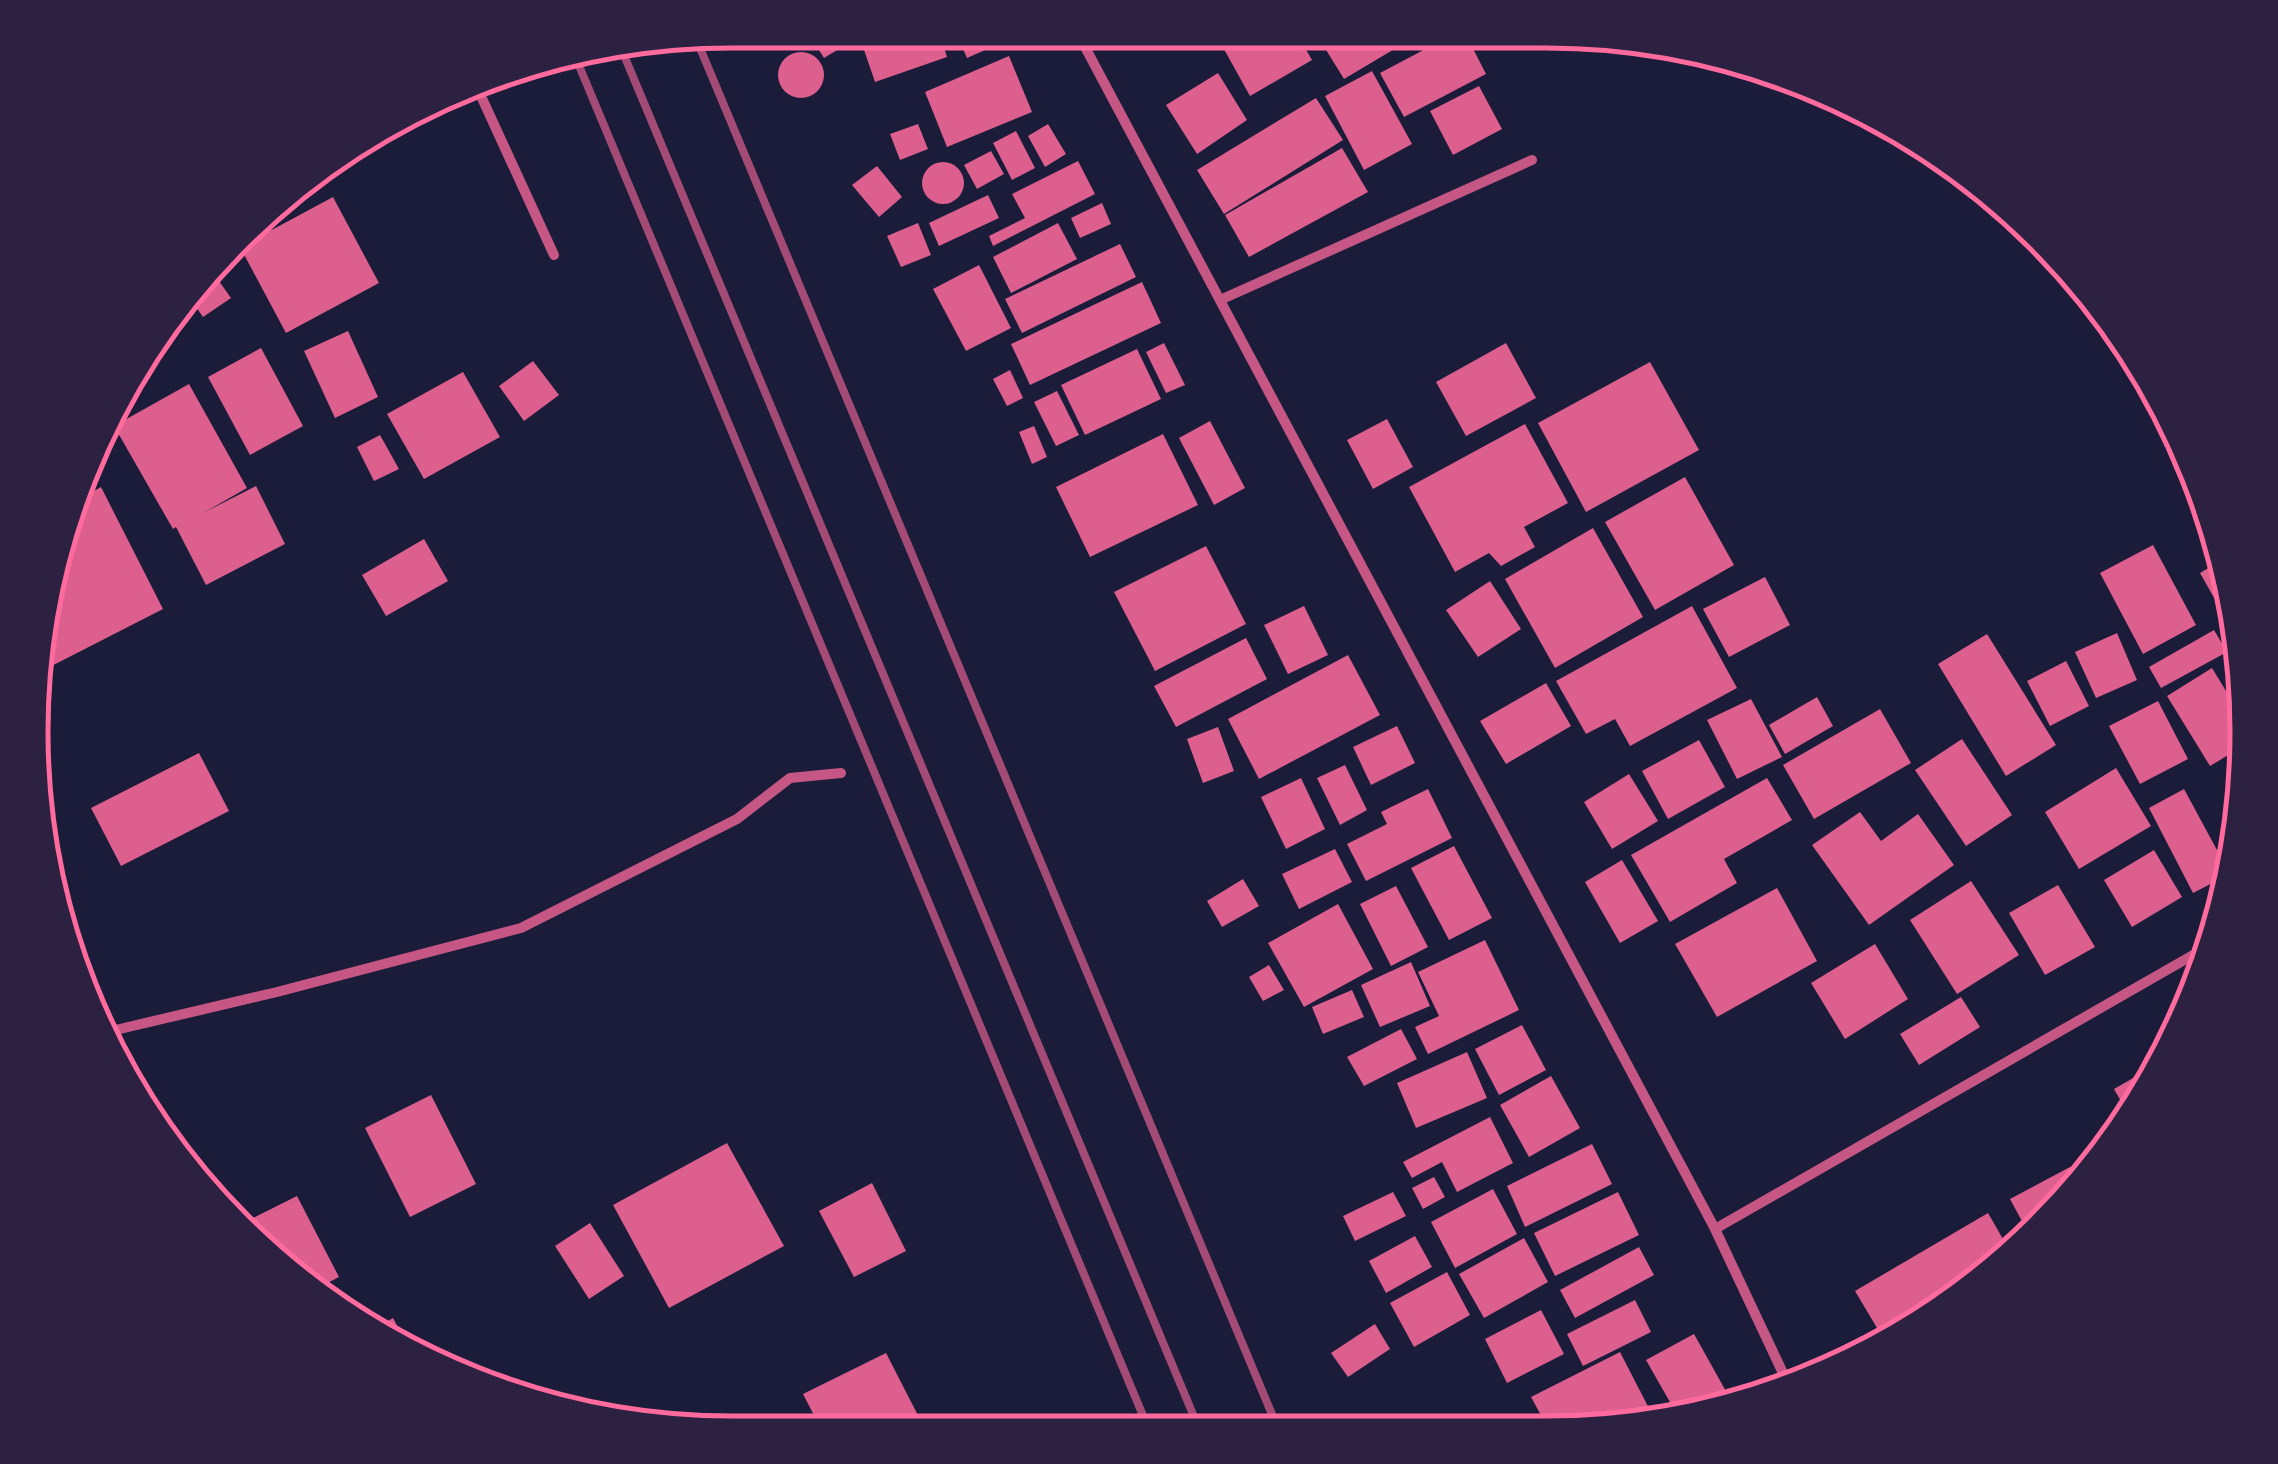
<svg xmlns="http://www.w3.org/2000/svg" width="2278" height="1464" viewBox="0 0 2278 1464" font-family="Arial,sans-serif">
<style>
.building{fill:#dd5f8e}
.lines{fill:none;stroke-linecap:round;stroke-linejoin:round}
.path{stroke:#ff6b9d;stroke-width:6}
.minor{stroke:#c65784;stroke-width:10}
.rail{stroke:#a44b75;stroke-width:8}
.rim{fill:none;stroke:#ff6b9d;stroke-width:5}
</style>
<rect width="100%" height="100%" fill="#1b1b3a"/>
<path class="building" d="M807 31H860L862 35 824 58Z
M901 31H939L947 57 875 82 862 44Z
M955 31 1005 32 1008 40 967 58Z
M1215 33 1297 34 1312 60 1250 96Z
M1342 34H1363L1418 35 1344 79 1323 45Z
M1452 35H1466L1486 74 1404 117 1380 73Z
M778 75a23 23 0 1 1 46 0a23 23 0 1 1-46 0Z
M1009 56 1032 112 947 147 925 92Z
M1372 71 1412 144 1364 170 1325 96Z
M1218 73 1247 120 1197 154 1166 105Z
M1479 86 1502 129 1453 155 1430 111Z
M1316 98 1343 140 1224 214 1197 170Z
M918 124 928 149 900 160 890 134Z
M1048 124 1066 154 1045 167 1028 136Z
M1016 131 1035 168 1012 180 993 143Z
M1342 148 1368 192 1249 257 1225 215Z
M991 151 1004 174 977 189 964 165Z
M1078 161 1095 194 993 246 989 236 1025 218 1012 194Z
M922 183a21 21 0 1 1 42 0a21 21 0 1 1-42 0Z
M877 166 902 197 879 217 852 185Z
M988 195 999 218 939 246 929 223Z
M333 197 379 283 286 333 240 247Z
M1102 203 1111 224 1080 238 1071 218Z
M918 223 931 255 901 267 887 236Z
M1058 223 1077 259 1011 293 993 257Z
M1120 244 1136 277 1022 333 1005 299Z
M979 265 1011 328 966 351 933 289Z
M212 271 231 298 203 317 187 294Z
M1142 282 1161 323 1030 385 1011 344Z
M348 331 378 397 335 418 304 351Z
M1164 343 1185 385 1166 393 1146 352Z
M1506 343 1536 398 1466 436 1436 382Z
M261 348 303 426 250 455 208 377Z
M1137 349 1161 399 1085 435 1061 385Z
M533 361 559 395 524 421 499 386Z
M1650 362 1699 450 1586 512 1538 423Z
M1010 370 1023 398 1007 406 993 379Z
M463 372 500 437 424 479 387 414Z
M189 384 247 488 205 512 256 486 285 544 206 585 176 527 173 529 114 426Z
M1057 391 1079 435 1056 446 1034 402Z
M1387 419 1413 467 1373 489 1347 440Z
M1210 421 1245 488 1214 505 1179 438Z
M1525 424 1568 503 1524 527 1535 547 1501 566 1489 553 1455 572 1409 487Z
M1034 426 1047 457 1032 464 1019 432Z
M1163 434 1198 505 1090 557 1056 487Z
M380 435 399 469 374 481 357 447Z
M1685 477 1734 565 1655 610 1605 522Z
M101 487 163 609 34 675 67 506Z
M1593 528 1643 617 1555 668 1505 579Z
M424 539 448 581 386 616 362 575Z
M2153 545 2196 625 2143 654 2100 573Z
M1206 546 1246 624 1155 671 1114 592Z
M2225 558 2239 642 2200 573Z
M1765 577 1790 625 1729 657 1703 609Z
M1490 581 1521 629 1478 657 1446 610Z
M1304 606 1328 655 1288 674 1264 625Z
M1692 606 1737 688 1630 746 1615 719 1586 734 1556 681Z
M2214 630 2227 652 2161 688 2149 667Z
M2117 633 2137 680 2096 698 2075 652Z
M1987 634 2056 745 2006 776 1938 664Z
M1246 638 1267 679 1176 727 1154 686Z
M1348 655 1380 715 1259 779 1228 719Z
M2066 661 2089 706 2050 726 2027 681Z
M2212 668 2245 722V745L2210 766 2167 696Z
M1546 683 1571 726 1506 764 1480 721Z
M1817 697 1833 726 1785 754 1769 725Z
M1751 699 1782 757 1737 779 1707 720Z
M2158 701 2188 759 2140 784 2109 726Z
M1880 709 1911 763 1814 819 1783 765Z
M1397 726 1415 763 1371 785 1353 747Z
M1218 727 1234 771 1203 783 1187 739Z
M1962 739 2012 815 1966 846 1915 770Z
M1699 740 1725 787 1668 819 1642 771Z
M199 753 229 811 121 866 91 808Z
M1345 765 1367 810 1340 825 1317 778Z
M2116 768 2151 826 2079 869 2045 812Z
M1629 774 1658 821 1612 849 1584 802Z
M1301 778 1325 829 1286 849 1261 797Z
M1767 778 1792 820 1724 859 1737 883 1670 922 1631 855Z
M1428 789 1452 838 1366 881 1347 844 1387 824 1381 812Z
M2184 789 2230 874 2193 893 2149 808Z
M1860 812 1881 841 1918 814 1954 865 1869 925 1812 845Z
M1454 846 1492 918 1449 940 1411 868Z
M1335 849 1352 882 1299 909 1282 874Z
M2154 850 2182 897 2132 927 2104 880Z
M1622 860 1658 921 1620 943 1585 882Z
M1243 879 1259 906 1222 927 1207 901Z
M1971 881 2019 955 1957 994 1910 920Z
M2058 885 2095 947 2045 975 2009 913Z
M1396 886 1428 947 1391 966 1360 904Z
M1777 888 1817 961 1717 1017 1675 944Z
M1338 904 1373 969 1304 1007 1268 943Z
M1485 940 1519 1010 1428 1054 1415 1027 1439 1016 1418 972Z
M1875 944 1908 999 1845 1039 1811 983Z
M1411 962 1430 1006 1380 1027 1361 985Z
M1269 965 1284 990 1263 1001 1249 977Z
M1352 990 1364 1017 1323 1034 1312 1007Z
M1961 997 1980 1027 1919 1065 1900 1034Z
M1522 1025 1546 1070 1499 1095 1475 1049Z
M1401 1029 1417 1059 1364 1086 1347 1057Z
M1467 1052 1487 1098 1416 1128 1397 1083Z
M2154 1066 2158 1074 2154 1082 2130 1117 2114 1089Z
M1551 1076 1580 1128 1529 1157 1500 1105Z
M431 1095 476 1184 410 1217 365 1128Z
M1490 1117 1513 1163 1457 1192 1442 1162 1412 1178 1403 1162Z
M727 1143 784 1246 669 1308 613 1205Z
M1592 1144 1612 1184 1525 1227 1507 1186Z
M2101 1156 2087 1176 2082 1167Z
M2070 1167 2080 1186 2074 1194 2030 1236 2010 1199Z
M1434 1177 1445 1197 1423 1209 1412 1188Z
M872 1183 906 1251 854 1277 819 1211Z
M1493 1189 1517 1234 1455 1268 1431 1222Z
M1393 1192 1406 1216 1355 1241 1343 1216Z
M1618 1192 1639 1235 1555 1276 1534 1233Z
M297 1196 339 1277 316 1289 270 1260 239 1225Z
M1988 1213 2011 1253 1973 1289 1886 1343 1855 1291Z
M590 1223 624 1276 589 1299 555 1246Z
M1415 1236 1432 1267 1386 1293 1369 1261Z
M1524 1238 1548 1282 1484 1318 1459 1274Z
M1639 1247 1654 1275 1575 1318 1560 1290Z
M1447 1272 1470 1315 1414 1347 1390 1303Z
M1635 1300 1651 1332 1583 1366 1567 1334Z
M1541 1310 1564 1354 1507 1383 1485 1339Z
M393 1318 408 1346 377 1327Z
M1375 1324 1390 1349 1348 1377 1331 1353Z
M1694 1334 1732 1402 1711 1413 1679 1418 1646 1360Z
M1620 1352 1656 1422 1591 1433 1550 1432 1531 1397Z
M886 1353 925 1429H821L803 1394Z
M1499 1414 1508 1432H1466Z"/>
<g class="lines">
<path class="path" d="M1727 1410 1752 1392"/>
<path class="minor" d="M1077 32 1715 1229 1782 1371 1791 1386
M475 83 554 255
M1220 300 1532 160
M107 1032 277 992 521 928 737 819 790 778 841 773
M1715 1229 2214 943"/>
<path class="rail" d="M695 36 1279 1431
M621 48 1200 1431
M575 56 1149 1430"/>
</g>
<path d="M0 0H2278V1464H0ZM732 48H1546A684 684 0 0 1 2230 732V732A684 684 0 0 1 1546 1416H732A684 684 0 0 1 48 732V732A684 684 0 0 1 732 48Z" fill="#2d2142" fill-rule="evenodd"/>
<path class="rim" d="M732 48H1546A684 684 0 0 1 2230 732V732A684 684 0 0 1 1546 1416H732A684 684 0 0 1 48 732V732A684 684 0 0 1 732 48Z"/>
</svg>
